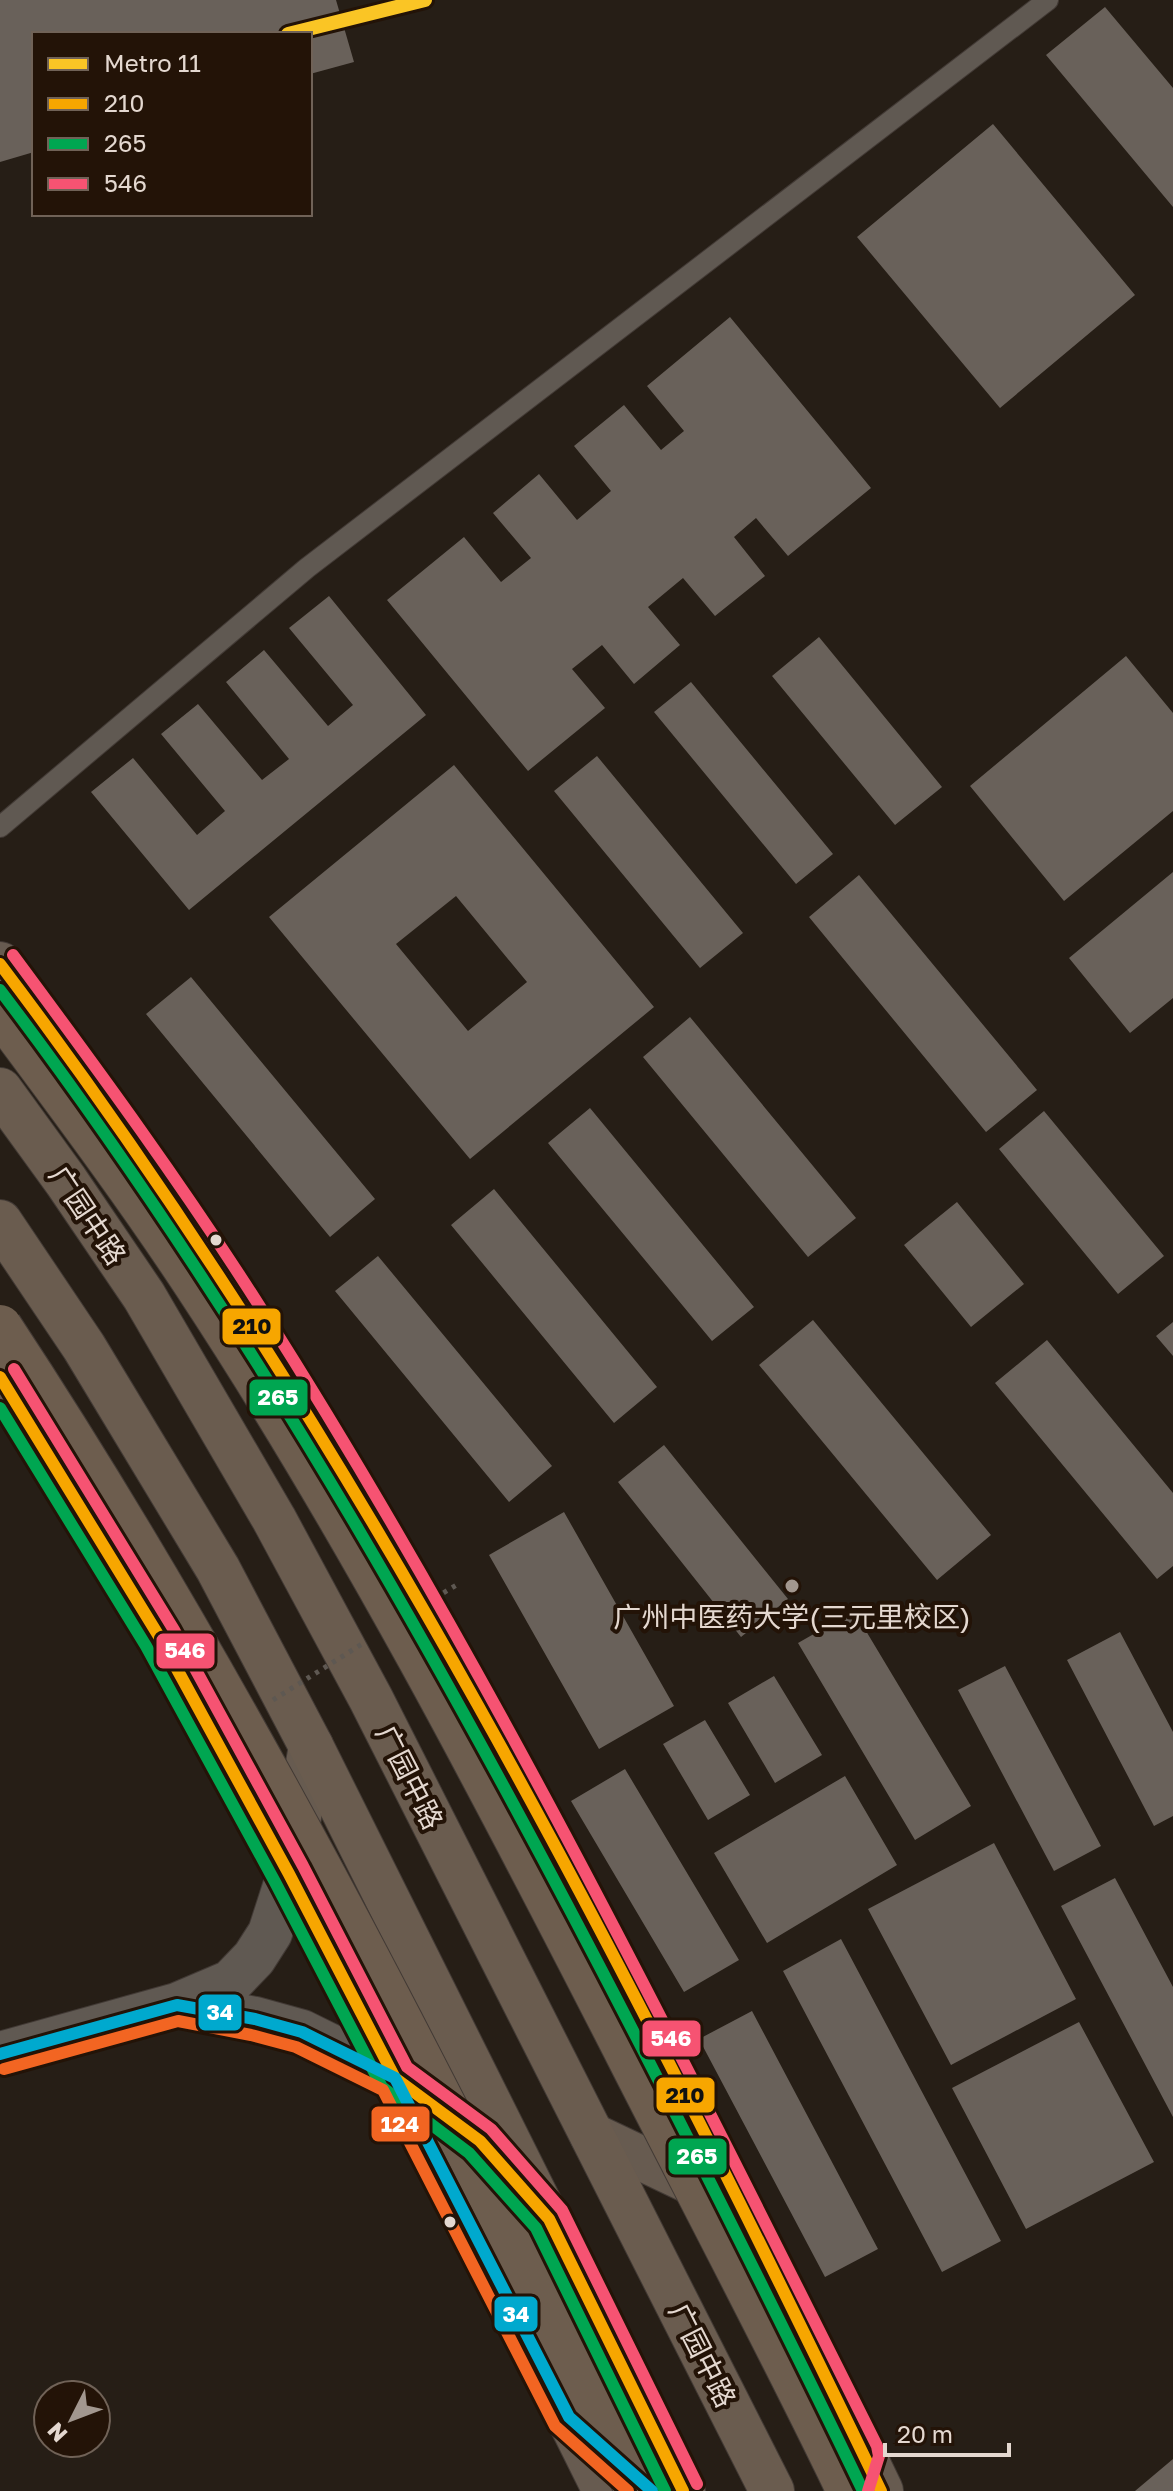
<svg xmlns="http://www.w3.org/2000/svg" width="1173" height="2491" viewBox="0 0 1173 2491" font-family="'Golos Text','Noto Sans SC',sans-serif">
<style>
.building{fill:#69615a;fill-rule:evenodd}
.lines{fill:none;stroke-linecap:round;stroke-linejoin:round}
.service-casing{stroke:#423a35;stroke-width:22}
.tertiary-casing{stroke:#423a35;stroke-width:46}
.primary-casing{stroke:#423a35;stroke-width:46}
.trunk-casing{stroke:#423a35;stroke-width:46}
.service{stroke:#605952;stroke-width:20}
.tertiary{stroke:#605952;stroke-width:44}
.primary{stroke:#675b50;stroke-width:44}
.trunk{stroke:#6a5c4f;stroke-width:44}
.motorway-bridge-casing{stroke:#423a35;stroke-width:46;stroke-linecap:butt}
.path-bridge{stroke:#5e5852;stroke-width:5;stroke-dasharray:4 6;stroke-linecap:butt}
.motorway-bridge{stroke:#6d5d4e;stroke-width:44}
.bus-1-casing{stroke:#231307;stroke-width:18}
.bus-2-casing{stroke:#231307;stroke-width:18}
.bus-3-casing{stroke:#231307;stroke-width:18}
.bus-4-casing{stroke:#231307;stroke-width:18}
.bus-5-casing{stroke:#231307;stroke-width:18}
.bus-1{stroke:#f7a600;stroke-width:12}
.bus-2{stroke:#00a651;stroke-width:12}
.bus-3{stroke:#f65372;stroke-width:12}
.bus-4{stroke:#00a9ce;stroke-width:12}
.bus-5{stroke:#f26522;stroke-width:12}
.metro-1-casing{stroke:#231307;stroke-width:20}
.metro-1{stroke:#fac525;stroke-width:14}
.bus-dot{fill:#e4d8d0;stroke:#231307;stroke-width:3}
.poi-dot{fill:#a2978f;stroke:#231307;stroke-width:3}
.labels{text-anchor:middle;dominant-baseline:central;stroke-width:8;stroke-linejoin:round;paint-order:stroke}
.street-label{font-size:28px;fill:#e4d8d0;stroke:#231307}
.poi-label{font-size:28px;fill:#e4d8d0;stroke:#231307}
.line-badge{stroke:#231307;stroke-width:3}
.badge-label{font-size:22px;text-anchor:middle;font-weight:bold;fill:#fff}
.pale-badge-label{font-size:22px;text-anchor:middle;font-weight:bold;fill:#111}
</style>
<rect width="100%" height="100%" fill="#261e16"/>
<path class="building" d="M0 0H336L354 62 310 74V34H34V152L0 162Z
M1105 7 1173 88V207L1046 55Z
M993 124 1135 295 1000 408 857 237Z
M730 317 871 488 788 556 756 518 734 537 765 576 715 616 683 578 648 607 680 645 634 684 602 645 572 669 605 708 528 771 387 600 464 537 501 582 531 558 493 513 539 474 577 520 611 491 574 446 624 405 661 450 684 431 647 386Z
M329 596 426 715 189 910 91 792 133 758 197 835 225 811 161 734 198 704 262 780 289 759 226 682 264 650 328 726 353 705 289 628Z
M819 637 942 787 895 825 772 676Z
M1126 656 1173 713V811L1064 901 970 786Z
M691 682 833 854 796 884 654 712Z
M597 756 743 933 700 968 554 791Z
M454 765 654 1007 470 1159 269 917ZM456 896 527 982 468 1031 396 944Z
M1173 872V998L1130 1033 1069 958Z
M859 875 1037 1090 986 1132 809 917Z
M191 977 375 1199 330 1237 146 1014Z
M690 1017 856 1218 808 1257 643 1057Z
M590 1108 754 1307 712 1341 548 1143Z
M1044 1111 1164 1256 1118 1294 999 1149Z
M494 1189 657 1387 614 1423 451 1225Z
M957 1202 1024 1284 971 1327 904 1245Z
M378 1256 552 1466 509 1502 335 1291Z
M813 1320 991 1535 937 1580 759 1365Z
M1173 1322V1356L1156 1336Z
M1047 1340 1173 1493V1566L1157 1579 995 1383Z
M664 1445 788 1599 741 1637 618 1482Z
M564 1512 674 1706 599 1749 489 1555Z
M854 1611 971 1806 915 1840 798 1643Z
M1120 1632 1173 1732V1816L1154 1826 1067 1660Z
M1005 1666 1101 1846 1054 1871 958 1690Z
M774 1676 822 1755 775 1783 728 1703Z
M705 1720 750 1795 708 1820 663 1744Z
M625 1769 739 1960 684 1992 571 1801Z
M845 1776 897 1865 767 1943 714 1853Z
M994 1843 1076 1999 951 2065 868 1909Z
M1115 1878 1173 1987V2117L1061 1906Z
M841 1939 1001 2241 942 2272 783 1971Z
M752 2011 878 2249 825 2277 699 2039Z
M1079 2022 1154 2162 1026 2229 952 2088Z
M1173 2459V2491H1135Z"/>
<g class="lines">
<g class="service-casing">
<path id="service" d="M0 827 307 568 1048 0"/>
</g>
<g class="tertiary-casing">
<path id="tertiary" d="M177 2005 255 2019 302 2032 395 2078
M0 2054 177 2005 231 1982 254 1958 270 1933 289 1874"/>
</g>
<g class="primary-casing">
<path id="primary" d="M0 964C158 1167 294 1387 422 1609 535 1804 638 2004 739 2205 786 2300 835 2395 881 2491
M0 1377C134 1584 251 1801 365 2020 446 2176 527 2333 605 2491
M293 1852 311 1746
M592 2135 714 2193"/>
</g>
<g class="trunk-casing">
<path id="trunk" d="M0 1090 66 1181 144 1296 274 1519 371 1699 772 2491
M0 1222 84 1347 218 1569 311 1746 683 2491"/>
</g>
<use href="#service" class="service"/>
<use href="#tertiary" class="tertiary"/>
<use href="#primary" class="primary"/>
<use href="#trunk" class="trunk"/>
<g class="motorway-bridge-casing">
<path id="motorway-bridge" d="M0 1011C66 1100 134 1190 195 1283 356 1527 491 1787 624 2047 699 2195 777 2341 849 2491
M0 1327C244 1697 440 2095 638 2491"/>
</g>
<path class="path-bridge" d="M435 1598 458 1584
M273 1700 362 1644"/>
<use href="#motorway-bridge" class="motorway-bridge"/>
<g class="bus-1-casing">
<path id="bus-1" d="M0 964C355 1433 626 1963 881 2491
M0 1377 160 1638 289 1874 395 2078 480 2141 549 2219 683 2491"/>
</g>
<g class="bus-2-casing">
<path id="bus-2" d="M0 990C260 1333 470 1711 665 2093 732 2225 799 2358 863 2491
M0 1408 146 1646 275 1882 382 2087 469 2153 536 2228 665 2491"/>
</g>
<g class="bus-3-casing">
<path id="bus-3" d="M13 955C99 1071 184 1187 262 1310 493 1673 684 2061 877 2446L879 2456 868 2491
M14 1369 174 1630 303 1866 407 2067 491 2129 562 2210 697 2484"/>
</g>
<g class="bus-4-casing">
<path id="bus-4" d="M0 2054 177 2005 255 2019 302 2032 395 2078 569 2417 652 2491"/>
</g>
<g class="bus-5-casing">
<path id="bus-5" d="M4 2069 178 2021 251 2035 296 2047 383 2090 555 2426 628 2491"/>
</g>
<use href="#bus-1" class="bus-1"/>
<use href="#bus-2" class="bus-2"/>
<use href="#bus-3" class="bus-3"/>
<use href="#bus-4" class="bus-4"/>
<use href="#bus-5" class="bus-5"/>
<g class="metro-1-casing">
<path id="metro-1" d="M288 34 425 0"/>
</g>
<use href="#metro-1" class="metro-1"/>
</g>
<g class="bus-dot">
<circle cx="216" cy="1240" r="7"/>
<circle cx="450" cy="2222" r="7"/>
</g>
<circle class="poi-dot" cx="792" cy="1586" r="8"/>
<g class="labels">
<g class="street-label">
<text transform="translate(88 1215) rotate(56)">广园中路</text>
<text transform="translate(410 1777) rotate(63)">广园中路</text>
<text transform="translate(703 2355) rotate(63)">广园中路</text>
</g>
<g class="poi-label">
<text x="792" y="1616">广州中医药大学(三元里校区)</text>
</g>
</g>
<g class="line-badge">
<rect x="221" y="1307" width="61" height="39" rx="8" fill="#f7a600"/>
<rect x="248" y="1378" width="61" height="39" rx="8" fill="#00a651"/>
<rect x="155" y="1632" width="61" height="38" rx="8" fill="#f65372"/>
<rect x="197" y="1993" width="46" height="39" rx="8" fill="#00a9ce"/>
<rect x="641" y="2019" width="61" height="39" rx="8" fill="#f65372"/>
<rect x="655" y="2076" width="61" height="38" rx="8" fill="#f7a600"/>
<rect x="370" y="2105" width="61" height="38" rx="8" fill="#f26522"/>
<rect x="667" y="2137" width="61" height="39" rx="8" fill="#00a651"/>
<rect x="493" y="2295" width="46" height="38" rx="8" fill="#00a9ce"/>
</g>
<g class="badge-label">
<text x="278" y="1405">265</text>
<text x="185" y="1658">546</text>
<text x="220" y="2020">34</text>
<text x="671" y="2046">546</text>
<text x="400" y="2132">124</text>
<text x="697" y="2164">265</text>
<text x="516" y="2322">34</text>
</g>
<g class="pale-badge-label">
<text x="252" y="1334">210</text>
<text x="685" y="2103">210</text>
</g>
<rect x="32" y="32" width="280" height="184" fill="#231307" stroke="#706257" stroke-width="2"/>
<rect x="48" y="58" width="40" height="12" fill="#fac525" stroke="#706257" stroke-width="2"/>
<text x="104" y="72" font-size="24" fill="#e4d8d0">Metro 11</text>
<rect x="48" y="98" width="40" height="12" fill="#f7a600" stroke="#706257" stroke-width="2"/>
<text x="104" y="112" font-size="24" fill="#e4d8d0">210</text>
<rect x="48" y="138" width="40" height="12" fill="#00a651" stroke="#706257" stroke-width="2"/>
<text x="104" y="152" font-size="24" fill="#e4d8d0">265</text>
<rect x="48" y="178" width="40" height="12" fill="#f65372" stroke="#706257" stroke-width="2"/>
<text x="104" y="192" font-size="24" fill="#e4d8d0">546</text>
<g transform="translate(72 2419) rotate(228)"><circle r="38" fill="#231307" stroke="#706257" stroke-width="2"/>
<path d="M0-6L14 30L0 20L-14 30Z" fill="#a2978f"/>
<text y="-12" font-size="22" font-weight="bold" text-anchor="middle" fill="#e4d8d0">N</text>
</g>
<path d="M885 2443v12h124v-12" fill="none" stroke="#e4d8d0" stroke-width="4"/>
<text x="897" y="2443" font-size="24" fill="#e4d8d0" stroke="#231307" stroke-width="6" paint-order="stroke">20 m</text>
</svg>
